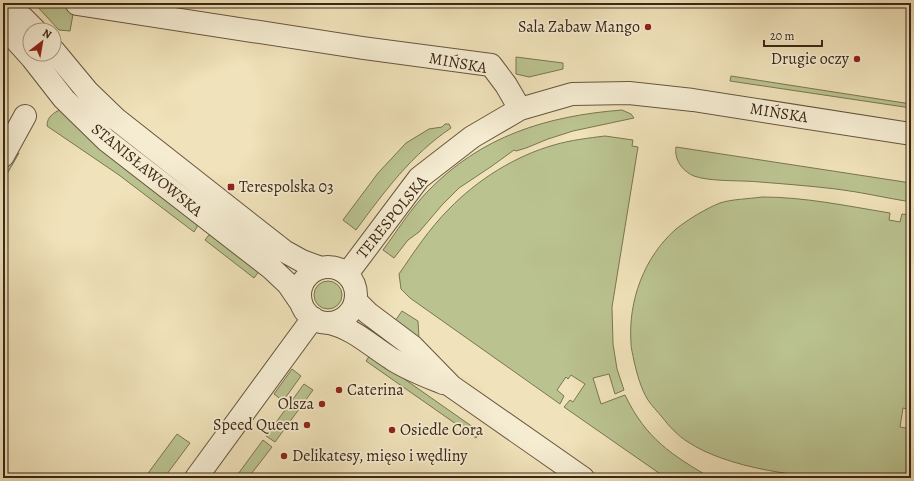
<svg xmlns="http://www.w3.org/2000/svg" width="914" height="481" viewBox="0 0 914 481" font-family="Alegreya,serif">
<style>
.green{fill:#bac390;stroke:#7a7553}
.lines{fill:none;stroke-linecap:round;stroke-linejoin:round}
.minor-casing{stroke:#68563f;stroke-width:24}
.minor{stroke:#f5ecd2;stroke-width:22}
.poi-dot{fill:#8f2418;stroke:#f5ecd2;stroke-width:1.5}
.labels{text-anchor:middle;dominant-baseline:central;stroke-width:3.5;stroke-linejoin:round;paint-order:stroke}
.poi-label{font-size:16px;fill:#3b2716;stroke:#f5ecd2;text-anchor:end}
.street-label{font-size:16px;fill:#3b2716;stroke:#f5ecd2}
</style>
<rect width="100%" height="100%" fill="#f0e2ba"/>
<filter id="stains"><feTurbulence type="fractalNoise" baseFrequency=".005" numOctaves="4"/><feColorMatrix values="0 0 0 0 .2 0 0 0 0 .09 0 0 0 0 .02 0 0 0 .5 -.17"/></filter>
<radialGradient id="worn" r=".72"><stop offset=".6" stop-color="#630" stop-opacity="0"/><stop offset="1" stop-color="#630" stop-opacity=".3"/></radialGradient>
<path class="green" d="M34 3H75L70 31 59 30Z
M516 57 563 63V69L529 77 516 74Z
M731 76 911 104V108L730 81Z
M61 109 197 221V227L194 232 119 175 47 126C47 116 54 113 61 109Z
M622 110 631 114 634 118 573 131 548 139 526 148 516 151 514 150 492 166 459 188 442 205 419 232 408 240 394 258 383 250C397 231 410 210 427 192 481 136 546 116 622 110Z
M445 124H449L451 128C412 154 384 192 356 230L343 220 378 173 406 143 429 129 442 127Z
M605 136 633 140 632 146 638 147 612 307 613 344 617 369 624 390 615 394 609 374 593 378 601 404 625 395C646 439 672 455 711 478H666L564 407 570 400 573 402 585 384 571 375 568 379 566 377 557 390 564 396 560 404 410 298 401 289 399 274C414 252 429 229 449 209 477 180 515 156 554 145 571 140 589 138 605 136Z
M676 147 911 183V202C886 198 861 192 836 189 811 186 785 184 760 182 741 180 710 182 694 176 682 171 674 159 676 147Z
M19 153 3 181C3 161 2 163 19 153Z
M762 197C805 197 847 206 890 213L889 220 900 222 902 214 911 215V410L903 408 900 427 911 429V478H862V476L849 474 848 478C801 478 727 468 688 442 678 436 669 426 662 417 657 411 652 406 648 400 641 389 637 374 634 361 633 355 631 349 631 343 628 301 644 257 676 229 687 220 707 208 720 203 732 199 749 199 762 197Z
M214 234 260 270 254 278 205 240 208 236Z
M314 295a14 14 0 1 1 28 0a14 14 0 1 1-28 0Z
M402 311 418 321 419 338 395 321Z
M370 355 480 432 476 438 366 361Z
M292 369 301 376 283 401 274 394Z
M304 384 313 390 275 442 266 436Z
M177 434 190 443 164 478H148L146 476Z
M263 440 272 447 248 478H244L238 474Z"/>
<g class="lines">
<g class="minor-casing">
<path id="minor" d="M3 3 23 18 35 30
M77 4 363 48 491 65 506 85 520 109
M3 26 32 58 64 99 106 140 271 268 288 284 301 303
M54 51 88 92 116 119 284 251 302 261 321 268
M3 156 25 116
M300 295a28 28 0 1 1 56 0a28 28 0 1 1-56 0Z
M347 274 419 178 472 137 520 109 572 94 629 93 693 100 911 134
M356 301 368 313 412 346 451 386 583 478
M330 323C354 329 371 346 392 359 407 369 426 376 443 383
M196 478 313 318"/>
</g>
<use href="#minor" class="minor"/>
</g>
<g class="poi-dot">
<circle cx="648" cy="27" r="4"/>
<circle cx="857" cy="59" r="4"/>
<rect x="227" y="183" width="8" height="8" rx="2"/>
<circle cx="339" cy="390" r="4"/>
<circle cx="322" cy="404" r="4"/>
<circle cx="307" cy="425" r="4"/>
<circle cx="392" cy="430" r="4"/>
<circle cx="284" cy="456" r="4"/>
</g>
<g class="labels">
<g class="poi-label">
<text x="640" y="27">Sala Zabaw Mango</text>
<text x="849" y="59">Drugie oczy</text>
<text x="239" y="187" text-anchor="start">Terespolska 03</text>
<text x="347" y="390" text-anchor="start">Caterina</text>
<text x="314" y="404">Olsza</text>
<text x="299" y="425">Speed Queen</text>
<text x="400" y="430" text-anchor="start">Osiedle Cora</text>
<text x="292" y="456" text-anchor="start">Delikatesy, mięso i wędliny</text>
</g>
<g class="street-label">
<text transform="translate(458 63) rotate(10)">MIŃSKA</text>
<text transform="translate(779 113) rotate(9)">MIŃSKA</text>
<text transform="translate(147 170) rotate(39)">STANISŁAWOWSKA</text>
<text transform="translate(392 217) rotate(-51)">TERESPOLSKA</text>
</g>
</g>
<rect width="914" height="481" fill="none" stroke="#f0e2ba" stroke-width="16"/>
<rect x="4" y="4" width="906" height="473" fill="none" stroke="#3b2716" stroke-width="2"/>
<rect x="8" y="8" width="898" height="465" fill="none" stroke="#3b2716"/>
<g transform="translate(42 42) rotate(31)"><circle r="19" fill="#f5ecd2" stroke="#ab9d87"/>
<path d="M0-3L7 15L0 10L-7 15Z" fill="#8f2418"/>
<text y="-6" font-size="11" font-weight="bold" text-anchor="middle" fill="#3b2716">N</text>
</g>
<path d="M764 40v6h58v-6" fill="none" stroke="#3b2716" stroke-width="2"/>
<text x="770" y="40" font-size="12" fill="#3b2716" stroke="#f5ecd2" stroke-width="3" paint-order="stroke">20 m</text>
<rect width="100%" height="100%" filter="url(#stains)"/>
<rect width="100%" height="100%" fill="url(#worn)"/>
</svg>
